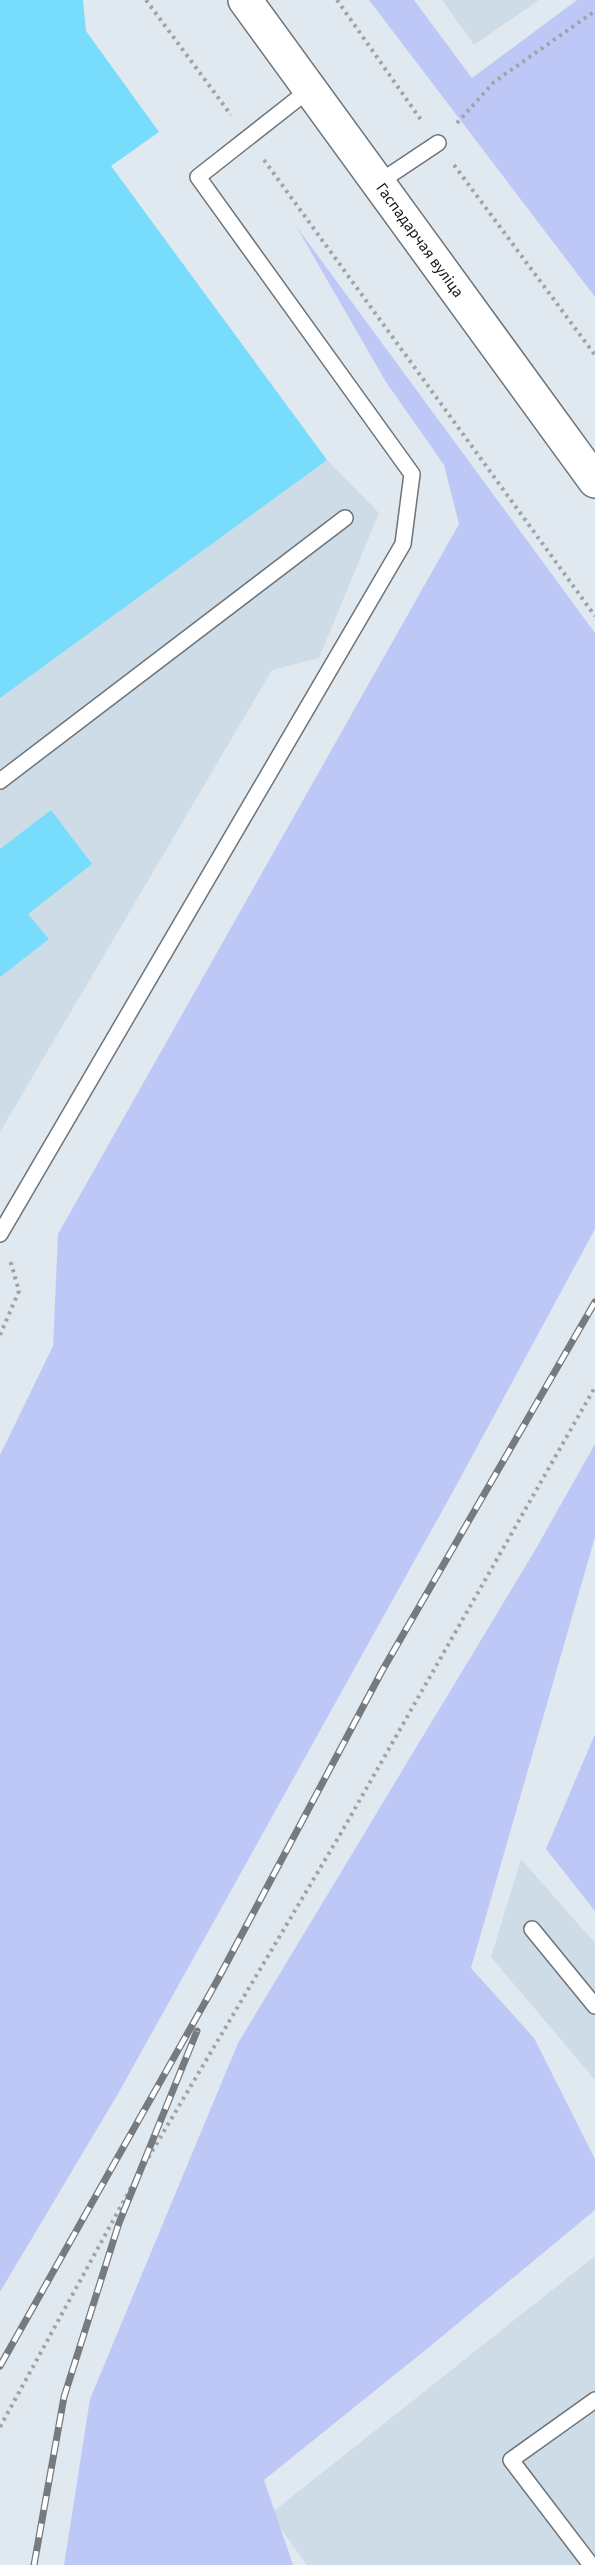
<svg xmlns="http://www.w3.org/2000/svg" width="595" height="2565" viewBox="0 0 595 2565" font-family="'Source Sans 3',sans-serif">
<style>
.built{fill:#cddce7}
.green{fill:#bec8f7}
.building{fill:#78dcfc}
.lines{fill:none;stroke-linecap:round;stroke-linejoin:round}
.service-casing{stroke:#6d747a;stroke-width:18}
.tertiary-casing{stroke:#6d747a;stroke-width:36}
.path{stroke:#9ea4a9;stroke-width:4;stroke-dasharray:3 4.5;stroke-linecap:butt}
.service{stroke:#fff;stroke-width:15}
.tertiary{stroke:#fff;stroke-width:33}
.rail-casing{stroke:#767b80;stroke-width:7}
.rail{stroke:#fff;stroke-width:4.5;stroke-dasharray:14;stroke-linecap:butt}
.labels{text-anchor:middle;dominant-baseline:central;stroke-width:4.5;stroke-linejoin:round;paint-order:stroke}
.street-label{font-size:16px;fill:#121416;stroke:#fff}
</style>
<rect width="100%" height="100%" fill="#e1e9f0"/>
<path class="built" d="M0 0 86 32 111 166 327 460 379 513 319 658 272 670 0 1132Z
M442 0H539L474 45Z
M521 1859 595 1943V2080L491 1957Z
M595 2256V2565H307L270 2514Z"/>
<path class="green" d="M369 0H414L472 78 577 0H595V297Z
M296 226 595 633V1229L456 1486 119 2092 0 2292V1455L53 1346 58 1234 459 524 444 465 386 382Z
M595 1444V1537L471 1968 534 2038 595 2159V2210L428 2348 264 2480 293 2565H64L90 2399 238 2043 534 1552Z
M595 1734V1911L546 1849Z"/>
<path class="building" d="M0 0H83L86 31 159 132 111 166 327 460 0 698Z
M51 810 92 864 28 914 49 939 0 977V849Z"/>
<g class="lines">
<g class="service-casing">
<path id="service" d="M378 183 438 143
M0 781 345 518
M0 1234 403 544 412 474 198 177 310 89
M532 1929 595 2006
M591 2565 511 2460 595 2400"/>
</g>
<g class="tertiary-casing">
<g id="tertiary">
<path id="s1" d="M245 0 595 481"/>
</g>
</g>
<path class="path" d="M146 0 231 115
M337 0 421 120
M457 123 494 82 595 11
M264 160 595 616
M454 165 595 355
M0 1335 19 1291 10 1260
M0 2427 138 2175 341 1833 595 1387"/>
<use href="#service" class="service"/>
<use href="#tertiary" class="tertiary"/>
<g class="rail-casing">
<path id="rail" d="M0 2366 217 1981 382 1671 595 1302
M34 2565 64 2397 119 2223 197 2031"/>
</g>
<use href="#rail" class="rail"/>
</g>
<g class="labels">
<g class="street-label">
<text stroke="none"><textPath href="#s1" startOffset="297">Гаспадарчая вуліца</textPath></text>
</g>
</g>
</svg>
